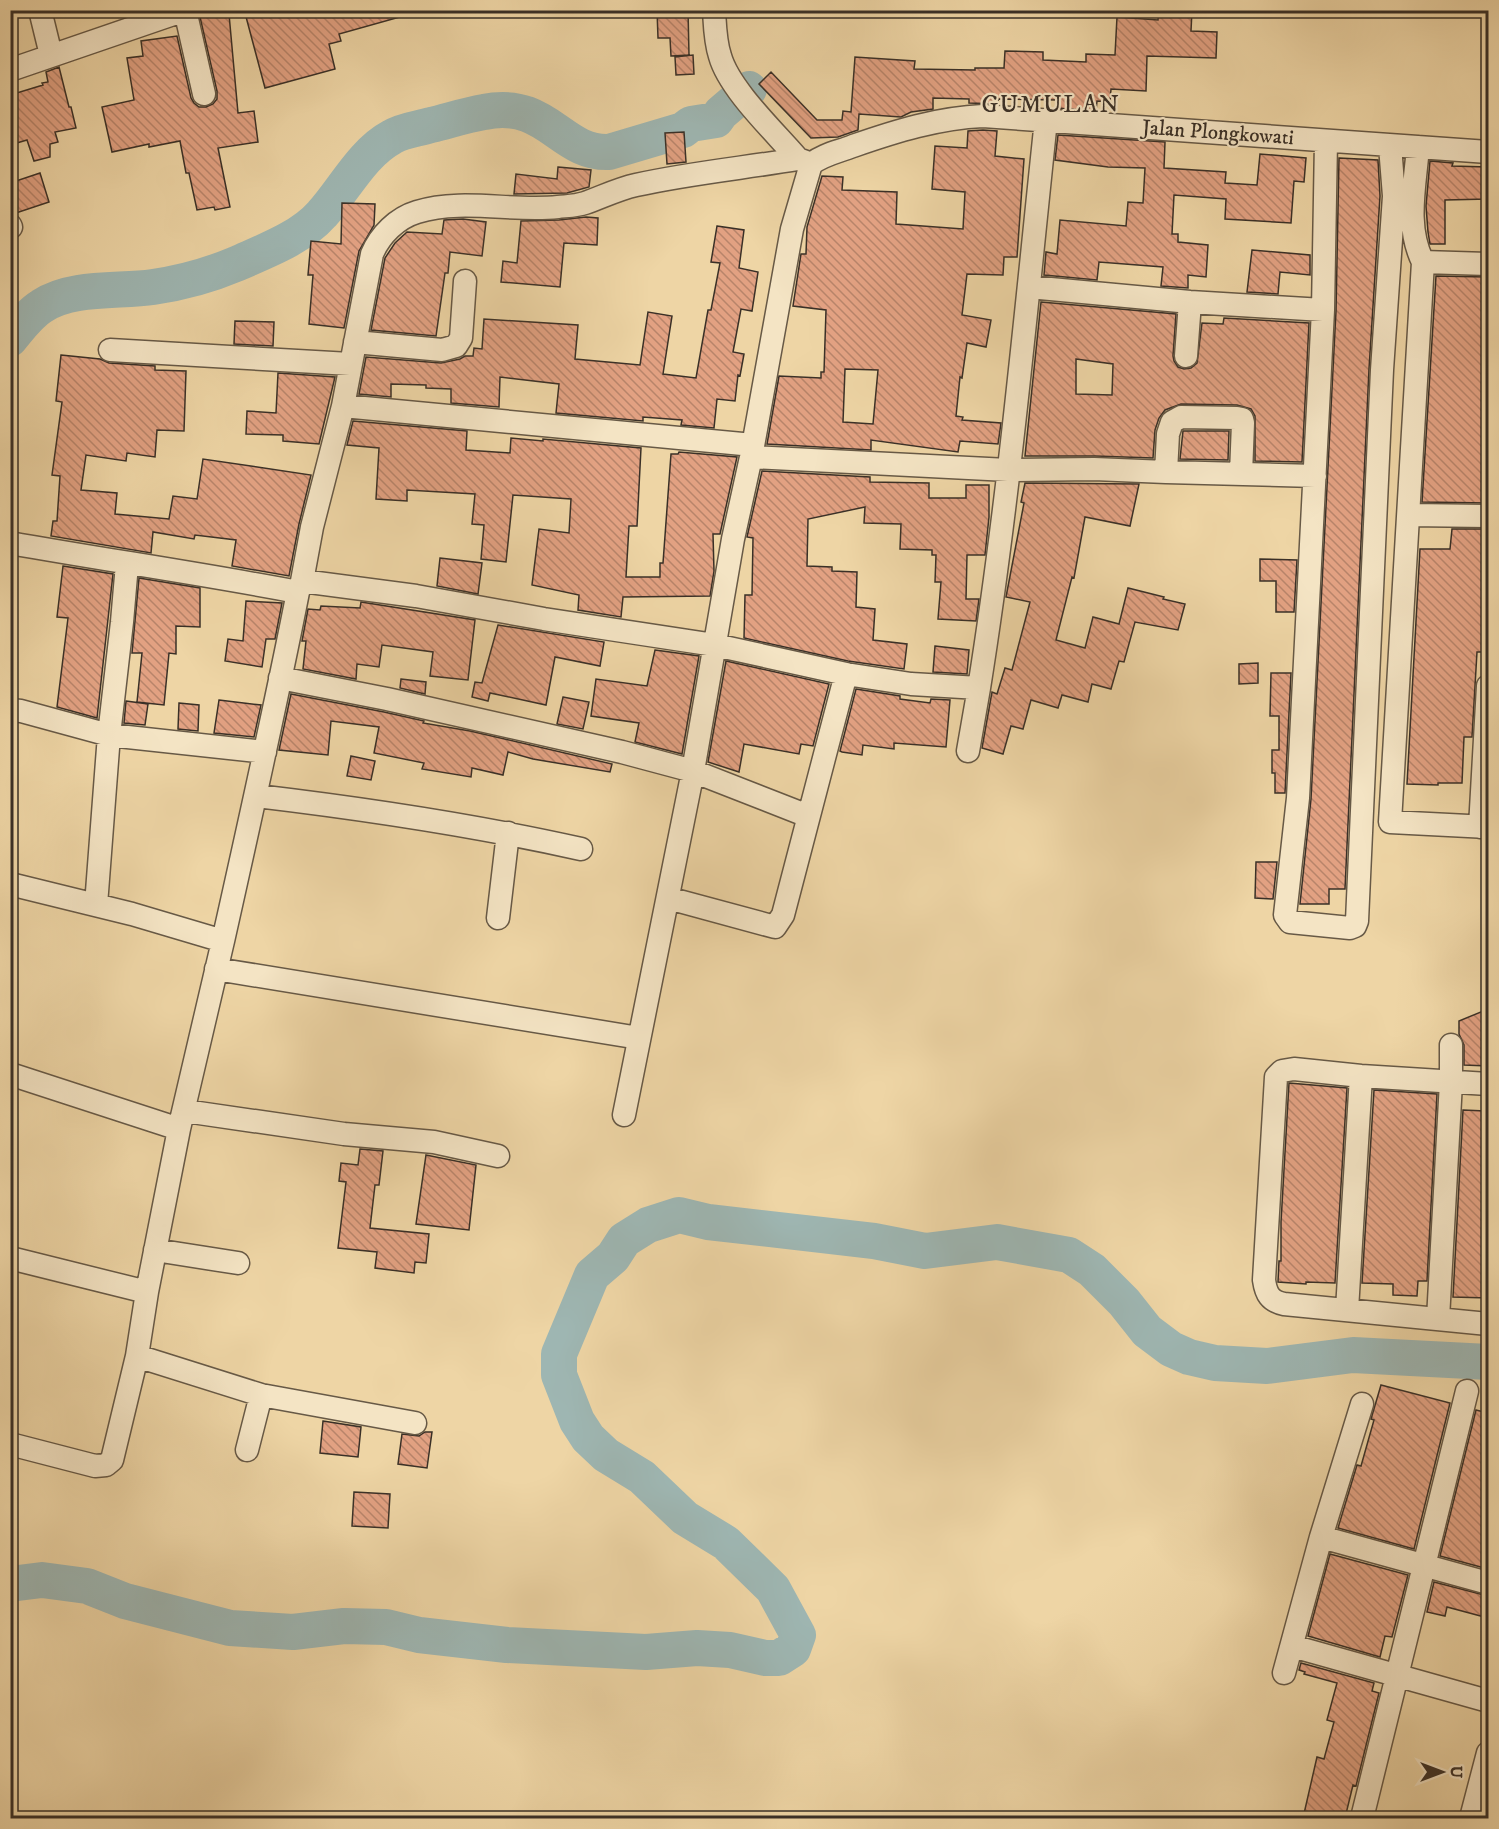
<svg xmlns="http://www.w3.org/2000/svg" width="1499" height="1829" viewBox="0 0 1499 1829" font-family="'IM FELL DW Pica',serif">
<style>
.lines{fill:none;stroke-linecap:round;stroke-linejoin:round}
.river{stroke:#9eb6b2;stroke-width:36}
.building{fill:url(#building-back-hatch);stroke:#3a3027;stroke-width:1.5;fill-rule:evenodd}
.street-casing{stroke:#675946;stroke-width:25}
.street{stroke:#f4e4c4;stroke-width:22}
.labels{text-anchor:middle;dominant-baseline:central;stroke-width:4.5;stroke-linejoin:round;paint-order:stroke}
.street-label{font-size:21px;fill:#3a3027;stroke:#f4e4c4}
.quarter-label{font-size:24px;letter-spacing:1.5px;fill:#3a3027;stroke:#f4e4c4}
</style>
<defs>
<pattern id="building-back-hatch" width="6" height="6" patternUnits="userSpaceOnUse" patternTransform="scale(1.5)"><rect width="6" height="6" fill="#e2a182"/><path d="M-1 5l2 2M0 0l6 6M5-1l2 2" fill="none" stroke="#b8846a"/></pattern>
</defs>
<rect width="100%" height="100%" fill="#eed5a5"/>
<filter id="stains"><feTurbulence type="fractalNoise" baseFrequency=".00333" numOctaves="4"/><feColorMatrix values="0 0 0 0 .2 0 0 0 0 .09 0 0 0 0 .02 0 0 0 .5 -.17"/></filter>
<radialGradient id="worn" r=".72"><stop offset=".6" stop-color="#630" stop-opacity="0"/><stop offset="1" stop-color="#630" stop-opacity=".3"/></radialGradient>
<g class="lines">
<path class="river" d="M10 339C20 327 29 314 42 306 72 286 119 292 153 287 181 283 210 275 236 264 265 251 301 238 322 214 344 190 362 153 392 137 403 130 418 129 431 125 448 121 466 115 484 112 548 99 560 154 609 152L683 130 691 124 716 120 721 113 749 89
M10 1584 42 1580 87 1586 125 1601 230 1628 293 1632 344 1626 386 1627 419 1635 507 1645 646 1652 697 1648 730 1650 765 1658H779L793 1649 798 1635 773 1589 726 1543 685 1518 642 1477 606 1455 588 1438 577 1421 559 1375V1354L592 1275 613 1257 624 1240 648 1225 679 1215 708 1222 874 1241 925 1251 997 1242 1069 1255 1092 1270 1124 1302 1147 1331 1171 1349 1189 1357 1215 1363 1267 1366 1353 1355 1488 1362"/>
</g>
<path class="building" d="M249 10H298L300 17 324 10H406L407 15 339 34 341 41 329 44 335 69 265 88 245 13 250 12Z
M657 10H688L689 55 671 56 670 38H658Z
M1159 10H1192L1191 31 1217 32 1216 58 1147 56 1146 91 1111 89 1110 102 1097 101 1096 111 1056 108 1057 100 998 99V104L969 103V99L933 98V109L911 112 901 117 859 114 858 130 838 137 811 138 759 84 771 72 817 120H842L843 111 851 112 855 57 915 61 914 69 975 70V68H1004L1005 51 1043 52V60L1086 62V54L1115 55 1117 17 1158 20Z
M229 14 238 113 254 111 258 142 218 148 230 207 215 210 214 207 197 210 189 173H186L180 141 149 147V144L112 152 102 107 134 100 127 58 143 56 141 41 177 36 191 98 194 103 199 107H206L213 104 217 99V91L200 17Z
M693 55 694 74 676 75 675 57Z
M59 67 69 107H71L76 128 55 132 58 142 50 144V157L34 161 27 140 10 145V95L43 85 42 83 48 82 46 72Z
M983 130 997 131 995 156 1024 159 1017 257H1004L1003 275 967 274 962 315 991 320 986 347 967 343 962 378 960 377 956 416 963 417 962 420 1001 423 998 444 960 441 958 452 871 440V450L767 444 779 376 821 378V372H824L826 310 793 306 801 254H806L807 227 822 176 843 177 842 190 897 192 896 224 963 229 965 192 932 189 935 146 967 148 968 131ZM845 369 878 370 873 424 843 422Z
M684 132 686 162 667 164 665 133Z
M1058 135 1165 142 1164 168 1226 172 1225 183 1257 185 1260 154 1306 158 1304 182 1294 181 1291 223 1225 219 1226 199 1174 195 1172 234H1178V242L1208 245 1206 277 1188 275V288L1161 286 1163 267 1099 262 1097 280 1044 275 1046 252 1057 254 1060 220 1126 226 1128 202 1143 203 1145 168 1108 167 1055 160Z
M1339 158 1378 160 1380 196 1369 369 1345 889H1329V904H1300L1311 799 1336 311Z
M1430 161 1453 163 1452 166 1488 167V199L1445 200V244H1430L1428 232 1426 206Z
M558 167 591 170 589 187 567 193 514 194 516 174 557 179Z
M40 173 49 202 16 213 10 212V183Z
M342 203 375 204 374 225 359 251 344 328 309 324 313 275H308L311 241 341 244Z
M586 217 598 218 597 245 564 243 560 287 501 282 503 261 517 263 521 221 559 220Z
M463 219 486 222 482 256 450 252 448 273H445L436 336 371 330 385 258 395 243 407 232 442 234 444 220Z
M717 226 744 230 739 268 758 272 752 311 741 309 733 352 744 354 740 376 738 375 735 401 717 399 714 428 681 425 682 420 643 417V421L556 413 559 384 500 377 499 407 451 403V389L426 388V385L391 384V397L359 394 366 357 441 363 460 359 465 356H473L474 348 482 349 484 319 578 325 575 359 640 365 648 312 672 316 663 374 696 378 708 310H711L720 263 711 262Z
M1252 250 1310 255V275L1280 272 1278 294 1247 292Z
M1436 276 1488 277V446H1485V487H1488V503L1422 502Z
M1041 302 1176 314 1173 356 1174 361 1178 367 1184 369 1191 368 1197 363 1202 323 1223 324 1224 318 1309 323 1302 462 1255 461V416L1251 409 1237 405 1181 404 1165 410 1159 418 1155 430 1153 458 1095 456H1025ZM1076 359 1113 364 1112 395 1076 394Z
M235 321 274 322 273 346 234 344Z
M61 355 100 359 109 363 155 366V370L186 371 184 431 157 430 155 457 127 453 126 461 86 455 81 490 117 493 115 514 169 519 173 496 197 499 203 459 311 475 299 524 289 576 232 566 236 540 195 535 194 539 153 532 151 553 51 536 53 521H57L60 476 52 475 62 402 56 401Z
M278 373 335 377 319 444 283 441V435L246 434 247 411 276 413Z
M353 421 467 431 466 450 510 453 511 438 543 441V439L641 448 637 526H629L626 577H660V563H663L671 454H678L679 452 737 457 720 534H713L714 571 710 596 623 597 621 617 578 610 579 595 532 585 539 529 569 533 571 499 513 495 506 562 481 559 484 525 472 524 475 494 407 490V501L376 499 379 448 347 445Z
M1183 431H1229L1228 460 1180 459Z
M762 471 870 477V482L929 483V498H966V485H989V517L985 555H967L966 599H979L976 621 938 619 941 582H935L936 555H932V550L900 549 901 524 864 523 865 507 808 519 807 566 832 567V571L857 572 856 607 875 609 873 640 907 644 904 669 848 661 744 638 745 595H752L753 538 747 537Z
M1025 483 1139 484 1130 526 1085 517 1074 578 1072 577 1056 640 1085 648 1093 617 1119 624 1128 588 1164 597 1163 599 1185 604 1178 630 1135 622 1124 662 1119 661 1111 689 1092 684 1088 702 1062 695 1058 708 1031 700 1023 729 1011 726 1003 754 982 748 992 692 997 694 1005 668 1012 670 1030 602 1006 597 1024 503 1021 502Z
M1452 529H1488L1487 568H1485V588H1483L1482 652H1477L1472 737H1464L1462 783H1438V785L1407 784 1420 549H1450Z
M440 558 482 563 478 594 437 586Z
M1260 559 1297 560 1294 612H1276V581H1260Z
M63 566 113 574 97 718 57 707 68 618 57 617Z
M139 578 200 588V627L176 626V654L169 653 164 705 137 702 142 653H132Z
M246 601 282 603 275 639H266L262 667 225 661 228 639 243 641Z
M361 602 475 620 468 680 430 676 433 652 382 645 379 667 357 664 356 679 303 669 306 641H302L308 609 320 610 321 606 360 608Z
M498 625 604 642 600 666 555 657 546 705 490 693 488 701 472 697 475 682 482 683Z
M935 646 969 650 967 674 933 672Z
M655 650 699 656 682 754 635 742 639 723 591 716 596 679 647 686Z
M726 661 829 684 813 746 801 744 799 754 744 744 739 772 708 762Z
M1258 663V683L1239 684V664Z
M1271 673H1291L1285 793H1275V773H1272V750H1279V716H1270Z
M401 679 426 682 425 694 400 688Z
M856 689 900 696V699L930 703 931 699 950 700 946 747 894 743V749L863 745 862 755 842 752 840 751Z
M291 694 384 712 424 721 423 723 470 731 612 764 610 772 533 759 508 752 503 775 472 768 471 777 422 769 424 763 374 753 379 727 331 721 328 755 279 750Z
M563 697 589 702 583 729 557 724Z
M219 700 261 705 254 737 214 733Z
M126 701 148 704 145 725 124 723Z
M179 703 199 705 198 731 178 729Z
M351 756 375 761 371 780 347 776Z
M1256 862H1277L1273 899 1255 898Z
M1488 1009V1066L1464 1065V1045L1459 1034V1021Z
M1289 1083 1347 1088 1335 1283 1306 1282V1284L1278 1282 1279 1261H1281V1222Z
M1374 1090 1437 1094 1427 1281H1418L1417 1296 1393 1295V1284L1362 1283Z
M1463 1110 1485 1111 1484 1164 1488 1165V1298L1453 1297Z
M360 1149 383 1151 379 1185H375L370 1228 429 1234 426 1263 415 1262 414 1273 375 1268 377 1252 338 1248 346 1182 339 1181 341 1163 358 1165Z
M426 1155 476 1165 469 1230 416 1224Z
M1381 1385 1450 1403 1414 1549 1338 1528 1357 1465 1361 1466 1374 1420 1371 1419Z
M1476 1410 1488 1413V1569L1440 1556Z
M323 1421 361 1427 358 1457 320 1453Z
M425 1432H432L427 1468 398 1464 402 1434 419 1436Z
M354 1492 390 1494 388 1528 352 1526Z
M1330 1554 1408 1575 1392 1637 1385 1636 1380 1657 1308 1636Z
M1434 1582 1488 1596V1618L1447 1607 1445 1616 1427 1612Z
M1301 1663 1374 1683 1372 1691 1379 1693 1356 1786 1353 1785 1345 1818H1303L1317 1757 1324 1759 1334 1722 1327 1720 1337 1683 1304 1674 1305 1672 1299 1670Z"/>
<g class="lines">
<g class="street-casing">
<path id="street" d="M40 10 51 55
M185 10 204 94
M714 10C715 26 715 41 720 56 729 89 775 132 798 159L809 163
M10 70 185 10
M1326 141 1323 310 1298 798 1285 915 1290 922 1350 928 1355 926 1357 921 1382 370 1394 196 1390 146
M1418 147C1415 186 1405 226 1423 262L1488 264
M811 164C824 154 838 152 853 146 896 131 938 118 983 116L1488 152
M10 225 11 227
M1423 262 1390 822 1488 827
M1029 287 1190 302 1323 310
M355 342 442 350 456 346 461 338 465 281
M110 350 350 364
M1186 356 1190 302
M343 406 372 254C380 235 397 218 417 212 462 198 512 212 558 207 567 206 576 206 585 203 602 197 618 189 636 185 690 173 744 168 798 159
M751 457 1008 470 1094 469 1166 472 1168 434 1172 422 1181 417 1237 418 1242 419 1243 423 1241 474
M1166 472 1315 476
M1409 515 1488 516
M10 543C106 560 203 574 298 592
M302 581 416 596 544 619 715 645 846 674 911 684 979 688C1009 500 1026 309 1046 120
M280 678 387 699 622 752 693 771 808 816
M10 710 21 711 109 735 265 752
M968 751 979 688
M257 796C366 809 474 825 581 849
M1480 827 1488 686
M10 884 132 914 223 941C249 825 275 709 298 592L302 581 312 527 343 406 753 445
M668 898 775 927 783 915 846 674
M96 905 109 735 122 622 127 564
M498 918 508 833
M216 969 639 1038
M10 1074 179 1129
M1488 1084 1361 1076 1294 1069 1282 1071 1276 1077 1264 1280C1266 1294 1270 1301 1284 1304L1488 1324
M185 1111 344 1134 434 1142 498 1156
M624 1115 693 771 733 539 751 457 792 229 811 164
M155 1250 238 1263
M10 1258 147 1292
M1347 1310 1361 1076
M1438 1319 1451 1082V1045
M137 1356 261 1395 415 1423
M10 1444 95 1466 106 1465 112 1460 137 1356 147 1292 179 1129 223 941
M247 1450 261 1395
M1321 1537 1362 1404
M1292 1646 1488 1701
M1284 1673 1321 1537 1488 1583
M1362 1818C1398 1676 1431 1533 1467 1391
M1471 1818 1488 1753"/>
</g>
<use href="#street" class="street"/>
</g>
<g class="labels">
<g class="street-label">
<text transform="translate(1218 133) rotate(4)">Jalan Plongkowati</text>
</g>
<g class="quarter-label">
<text x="1051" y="105">GUMULAN</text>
</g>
</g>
<rect width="1499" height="1829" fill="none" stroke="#eed5a5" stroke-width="36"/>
<rect x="12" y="12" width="1475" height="1805" fill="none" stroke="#3a3027" stroke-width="3"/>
<rect x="18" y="18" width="1463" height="1793" fill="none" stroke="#3a3027" stroke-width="1.5"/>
<g transform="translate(1442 1772) rotate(90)" stroke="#f4e4c4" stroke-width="4.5" paint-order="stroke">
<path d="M0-4.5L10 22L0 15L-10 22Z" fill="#3a3027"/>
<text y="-9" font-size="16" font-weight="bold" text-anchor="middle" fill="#3a3027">U</text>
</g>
<rect width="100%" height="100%" filter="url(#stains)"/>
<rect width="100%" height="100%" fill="url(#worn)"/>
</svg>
